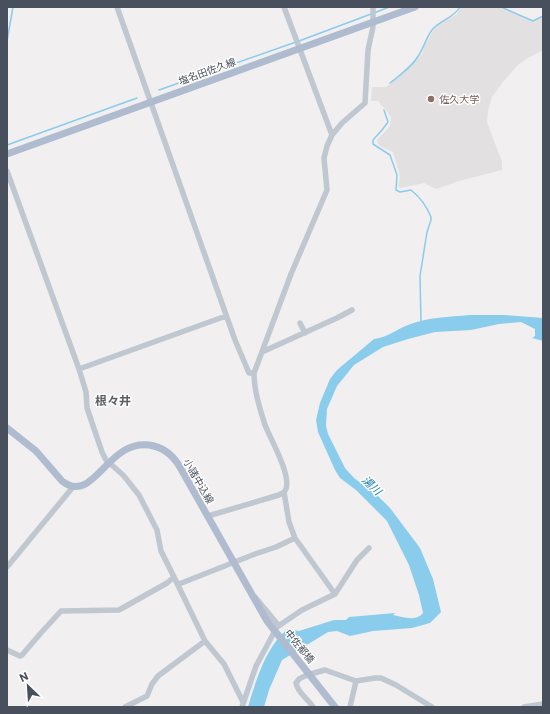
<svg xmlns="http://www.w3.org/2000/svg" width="550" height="714" viewBox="0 0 550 714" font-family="Commissioner,'Noto Sans JP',sans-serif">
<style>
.education{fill:#e2e0e1}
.water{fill:#8accec}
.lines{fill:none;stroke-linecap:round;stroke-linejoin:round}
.stream{stroke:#8accec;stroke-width:1.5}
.minor{stroke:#bfc7d1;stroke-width:5.5}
.major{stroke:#afbbce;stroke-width:7}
.education-dot{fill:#8d6e63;stroke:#fff;stroke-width:1.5}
.labels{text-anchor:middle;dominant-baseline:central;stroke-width:3;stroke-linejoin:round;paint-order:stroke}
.street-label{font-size:10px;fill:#47505c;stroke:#fff}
.education-label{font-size:10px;fill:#785e54;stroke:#fff;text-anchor:start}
.water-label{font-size:11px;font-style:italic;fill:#0c77aa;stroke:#fff}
.quarter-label{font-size:12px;font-weight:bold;fill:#5b5e64;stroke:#fff}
</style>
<rect width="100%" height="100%" fill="#f1efef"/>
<path class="education" d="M461 7H498L533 22 543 17V50L526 59 518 65 503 82 492 97 488 111 487 122 502 162V170L459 181 436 189 424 183 400 188 398 186 400 178 399 172 393 152 380 146 377 142V140L390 126 391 118 387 111 378 101H371L372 87H386L406 71 423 53 424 46 435 28 442 22 456 15Z"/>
<path class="water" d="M470 315H504L543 318V341L532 338 535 336V329L521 322 499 324 471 330 435 332 408 339 383 347 354 365 337 386 327 409 326 426 328 434 345 468 354 478 376 494 390 508 420 548 433 579 441 612 430 623 412 628 373 631 350 636 337 631 328 632 282 660 269 690 264 707H248C255 683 267 644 288 629L299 631 334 620H346L349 617 395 613 393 615C403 617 416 622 423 613L419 595 409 565 387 521 356 490 340 478 335 470 318 432 316 420 320 403 330 379 337 370 374 339C386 338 397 329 408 325 429 317 449 317 470 315Z"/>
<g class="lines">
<path class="stream" d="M501 7 533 21 543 16
M374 13 389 7
M7 41 13 7
M299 41 371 14
M390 83C400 75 412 67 419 55 424 47 426 38 432 30 440 20 454 18 460 7
M159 90 296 42
M384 110 388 122 382 130 373 140V144L390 155 397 175 396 190 400 192 411 190C420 197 427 207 431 217V220L427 232 420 276 421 323
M7 145 137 98"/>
<path class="minor" d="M117 7 235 340 249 373H254
M284 7 332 135
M7 171 79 369 86 392 87 408 102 452 106 460 123 475 139 495 157 530 161 551 174 577
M300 323 305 333
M262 352 337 318 352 310
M79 369 226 316
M284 492 289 522 295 538 335 594 337 591 357 560 369 548
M208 516 279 495C282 493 285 492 286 489 291 474 271 440 265 425 260 409 254 391 254 373L291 274 327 190 324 158 327 146 332 135 342 123 365 103 368 50 373 27V7
M7 567 73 487
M179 584 255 554 276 547 295 538
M255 597 279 626
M7 650 20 656 22 655 40 634 61 611 119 610 167 583 174 577 205 641 224 664 243 702
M125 707 147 696 152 684 158 676 205 641
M242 707 256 666 277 627 302 610 335 594
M313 707C308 699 297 692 296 683L299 679 307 675 325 670 356 681 375 678H381L396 685 432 707
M350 707 356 681
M524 707 543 704"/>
<path class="major" d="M7 154 415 7
M7 428 36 451 62 481C95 507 108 434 154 446 166 449 175 458 181 469L267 621 335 707"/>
</g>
<circle class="education-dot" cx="431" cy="99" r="4"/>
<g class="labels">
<g class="street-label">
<text transform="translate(207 71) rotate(-20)">塩名田佐久線</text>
<text transform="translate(199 481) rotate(60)">小諸中込線</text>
<text transform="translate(300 646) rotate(51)">中佐都橋</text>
</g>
<g class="education-label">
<text x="439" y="99">佐久大学</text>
</g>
<g class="water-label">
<text transform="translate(372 485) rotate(43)">湯川</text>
</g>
<g class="quarter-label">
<text x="113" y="400">根々井</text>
</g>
</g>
<rect width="550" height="714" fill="none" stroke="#47505c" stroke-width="16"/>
<g transform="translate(28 686) rotate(335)" stroke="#ffffff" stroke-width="3" paint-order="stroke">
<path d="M0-3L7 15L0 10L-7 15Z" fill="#47505c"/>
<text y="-6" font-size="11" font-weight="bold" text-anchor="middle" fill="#47505c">N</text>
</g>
</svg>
